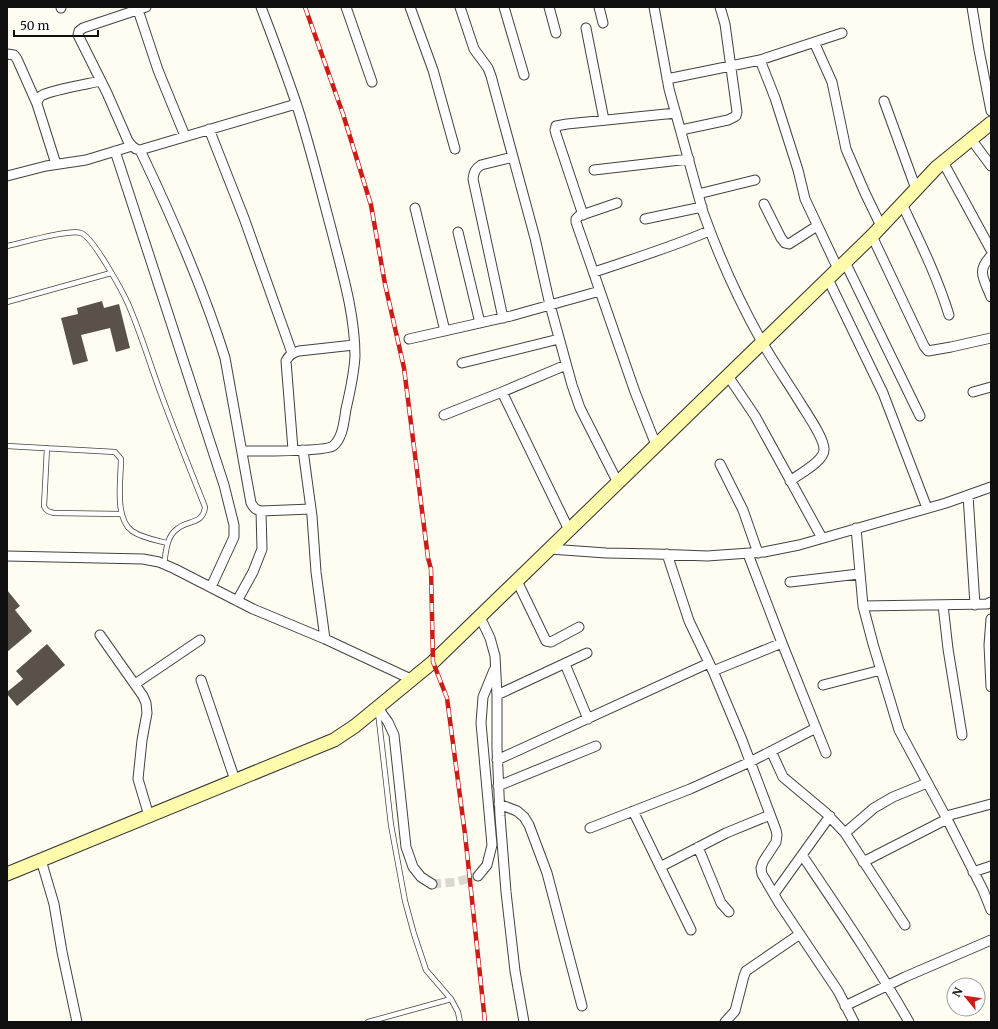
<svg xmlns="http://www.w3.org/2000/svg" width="998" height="1029" viewBox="0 0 998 1029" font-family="Merriweather,serif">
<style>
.building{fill:#59514a}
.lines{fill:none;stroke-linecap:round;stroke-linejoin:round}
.street-tunnel{stroke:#dbd9cf;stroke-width:9;stroke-dasharray:9 4.5;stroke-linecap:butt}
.lane-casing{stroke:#424242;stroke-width:6}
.street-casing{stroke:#424242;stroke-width:11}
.secondary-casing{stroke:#313131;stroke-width:15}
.lane{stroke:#fff;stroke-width:4.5}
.street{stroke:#fff;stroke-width:9}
.secondary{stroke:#fffbac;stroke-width:13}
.rail-casing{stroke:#cd1b18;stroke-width:4.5}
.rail{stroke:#fff;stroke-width:3;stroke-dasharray:9;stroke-linecap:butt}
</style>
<rect width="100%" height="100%" fill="#fffdf1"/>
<path class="building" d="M102 301 104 308 119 304 130 348 116 352 110 328 81 335 88 361 73 365 61 318 78 314 77 308Z
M7 590 20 606 15 610 32 631 7 652Z
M47 644 65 665 17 706 7 694V692L23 679 16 671Z"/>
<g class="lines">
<path class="street-tunnel" d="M432 884 456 882 478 876"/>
<g class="lane-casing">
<path id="lane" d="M7 246C21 243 69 229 81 233 93 237 123 292 129 306 141 334 150 364 161 394 175 432 190 469 205 507 203 525 187 520 177 529 166 537 166 553 164 564
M7 302 111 273
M7 446 115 452 121 459C121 479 114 518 132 531 142 538 156 540 167 543
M47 448 44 506C46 511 49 512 54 513L121 514
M378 712 391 825 405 901 414 934 426 970 451 999 458 1012 460 1022
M368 1022 451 999"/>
</g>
<g class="street-casing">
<path id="street" d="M61 7V8
M146 7 83 28 79 31 78 35 107 93 128 141 132 146 136 149 140 150 296 104
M346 7 372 82
M410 7 433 70 455 149
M460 7 474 49 488 68 491 76 535 238 550 305 572 385 580 408 618 483
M504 7 524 75
M549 7 556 33
M599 7 603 23
M654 7 669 89 703 212C719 257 739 301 762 342 774 363 788 383 801 404 807 414 824 438 824 449 825 461 799 474 790 481
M972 7 979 50 991 111
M138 10 158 70 185 136
M586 28 604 120
M814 42 832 82 846 149 865 193 881 226
M7 54 14 55 17 59 37 104
M760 60 775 98 798 170 805 199 838 269
M667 79 760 60 842 33
M884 101 916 189
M209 129 244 218 292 353
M681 130 728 120 736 116 737 112 725 24 720 7
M971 139 991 166
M140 150C172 217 203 287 225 358L251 503C254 508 256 510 261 511L311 509
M115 151 224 485 234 525V537L211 587
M943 162 991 250
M56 164 37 104C38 100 38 98 41 96 50 90 88 84 101 81
M594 170 689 159
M7 176 46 166 86 160 132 146
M698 194 755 180
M617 203 579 216 576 219V222L635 392 656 445
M764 204 781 238 785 243 789 244 817 226
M902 204C919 240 937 276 949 315
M415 208 445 331
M583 215 556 134 555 130 556 126 567 124 676 113
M645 219 702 207
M458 232 480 323
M872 236 924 346 928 351 951 347 991 338
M991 256C976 271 984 279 991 297
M845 262 920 416
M594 272C633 259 672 247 709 231
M828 279 883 393 927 508
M503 318 473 179C474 172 475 169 481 165L513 157
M409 339 511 316 600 291
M462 363 559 339
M728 376 755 416 822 538
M502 392 569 530
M973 392 991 387
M444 415 502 392 566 365
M293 450 286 361C289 355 292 353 299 351L354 345
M303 450 312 516 316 572 325 639
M243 451C258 451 324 452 333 446 343 438 344 421 346 409 350 392 354 374 355 356 355 314 342 272 332 232 321 191 311 150 298 109 287 75 274 41 261 7
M720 464 743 510 758 553
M968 495 975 605
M856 528 863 606 873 644 899 730 947 819 863 862
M550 549 606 553 656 554 707 556 764 552 799 545 946 503 991 487
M667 554 689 621 713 671 742 740 776 830 777 835 776 842 763 862 761 868 762 874 779 903 838 991 854 1022
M748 554 782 643 826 753
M7 556 143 559 159 562 175 569 253 609 325 639 413 680
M517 581 546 641 551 642 579 627
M790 582 859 574
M237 601 253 572 262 549 261 511
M943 605 948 649 962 735
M863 606 987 604 991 602
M480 617 490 638 495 656 497 695V748L500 816 506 892 515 971 524 1022
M991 619 989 645 991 687
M100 635 143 696 146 703 147 713 142 740 138 779 149 816
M565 664 588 719
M713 671 782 643
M201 680 235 780
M135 684 200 640
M823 685 881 670
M497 695 587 653
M378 708 388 722 394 735 406 847 413 867 421 877 432 884
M771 751 783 777 826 813 845 833 905 925
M497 760 709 663
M498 786 596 746
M499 804 517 811 524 817 529 825 547 873 582 1006
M991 804 950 815 947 819 983 890 991 910
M633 811 691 930
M590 828 690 789 750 762 816 728
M845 833 874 808 893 797 927 783
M698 847 721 903 729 912
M802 855C839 910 876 964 909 1022
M41 860 54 904 62 952 77 1022
M660 867 726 833 770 815
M973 872 991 866
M478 876 487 865 492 845 481 723 483 697 494 670
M774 894 830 816
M845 1006 905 977 991 940
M725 1022 735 1011 744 976 746 971 800 934"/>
</g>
<g class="secondary-casing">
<path id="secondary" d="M7 874 334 740 355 726 433 662 872 236 937 167 991 123"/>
</g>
<use href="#lane" class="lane"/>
<use href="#street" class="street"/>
<use href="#secondary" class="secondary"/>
<g class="rail-casing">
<path id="rail" d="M305 7 343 114 371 205 385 284 404 368 428 558 431 569 433 662 447 698 465 834 485 1022"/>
</g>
<use href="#rail" class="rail"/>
</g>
<rect width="998" height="1029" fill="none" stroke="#0f0f0f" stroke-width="16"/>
<g transform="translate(966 997) rotate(299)"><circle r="19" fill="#ffffff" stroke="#9f9f9f"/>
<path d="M0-3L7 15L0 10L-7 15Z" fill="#cd1b18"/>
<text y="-6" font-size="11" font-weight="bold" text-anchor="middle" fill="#0f0f0f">N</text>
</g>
<path d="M14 30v6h84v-6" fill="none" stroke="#0f0f0f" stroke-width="2"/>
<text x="20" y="30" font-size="12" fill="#0f0f0f" stroke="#ffffff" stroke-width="3" paint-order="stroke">50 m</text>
</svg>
